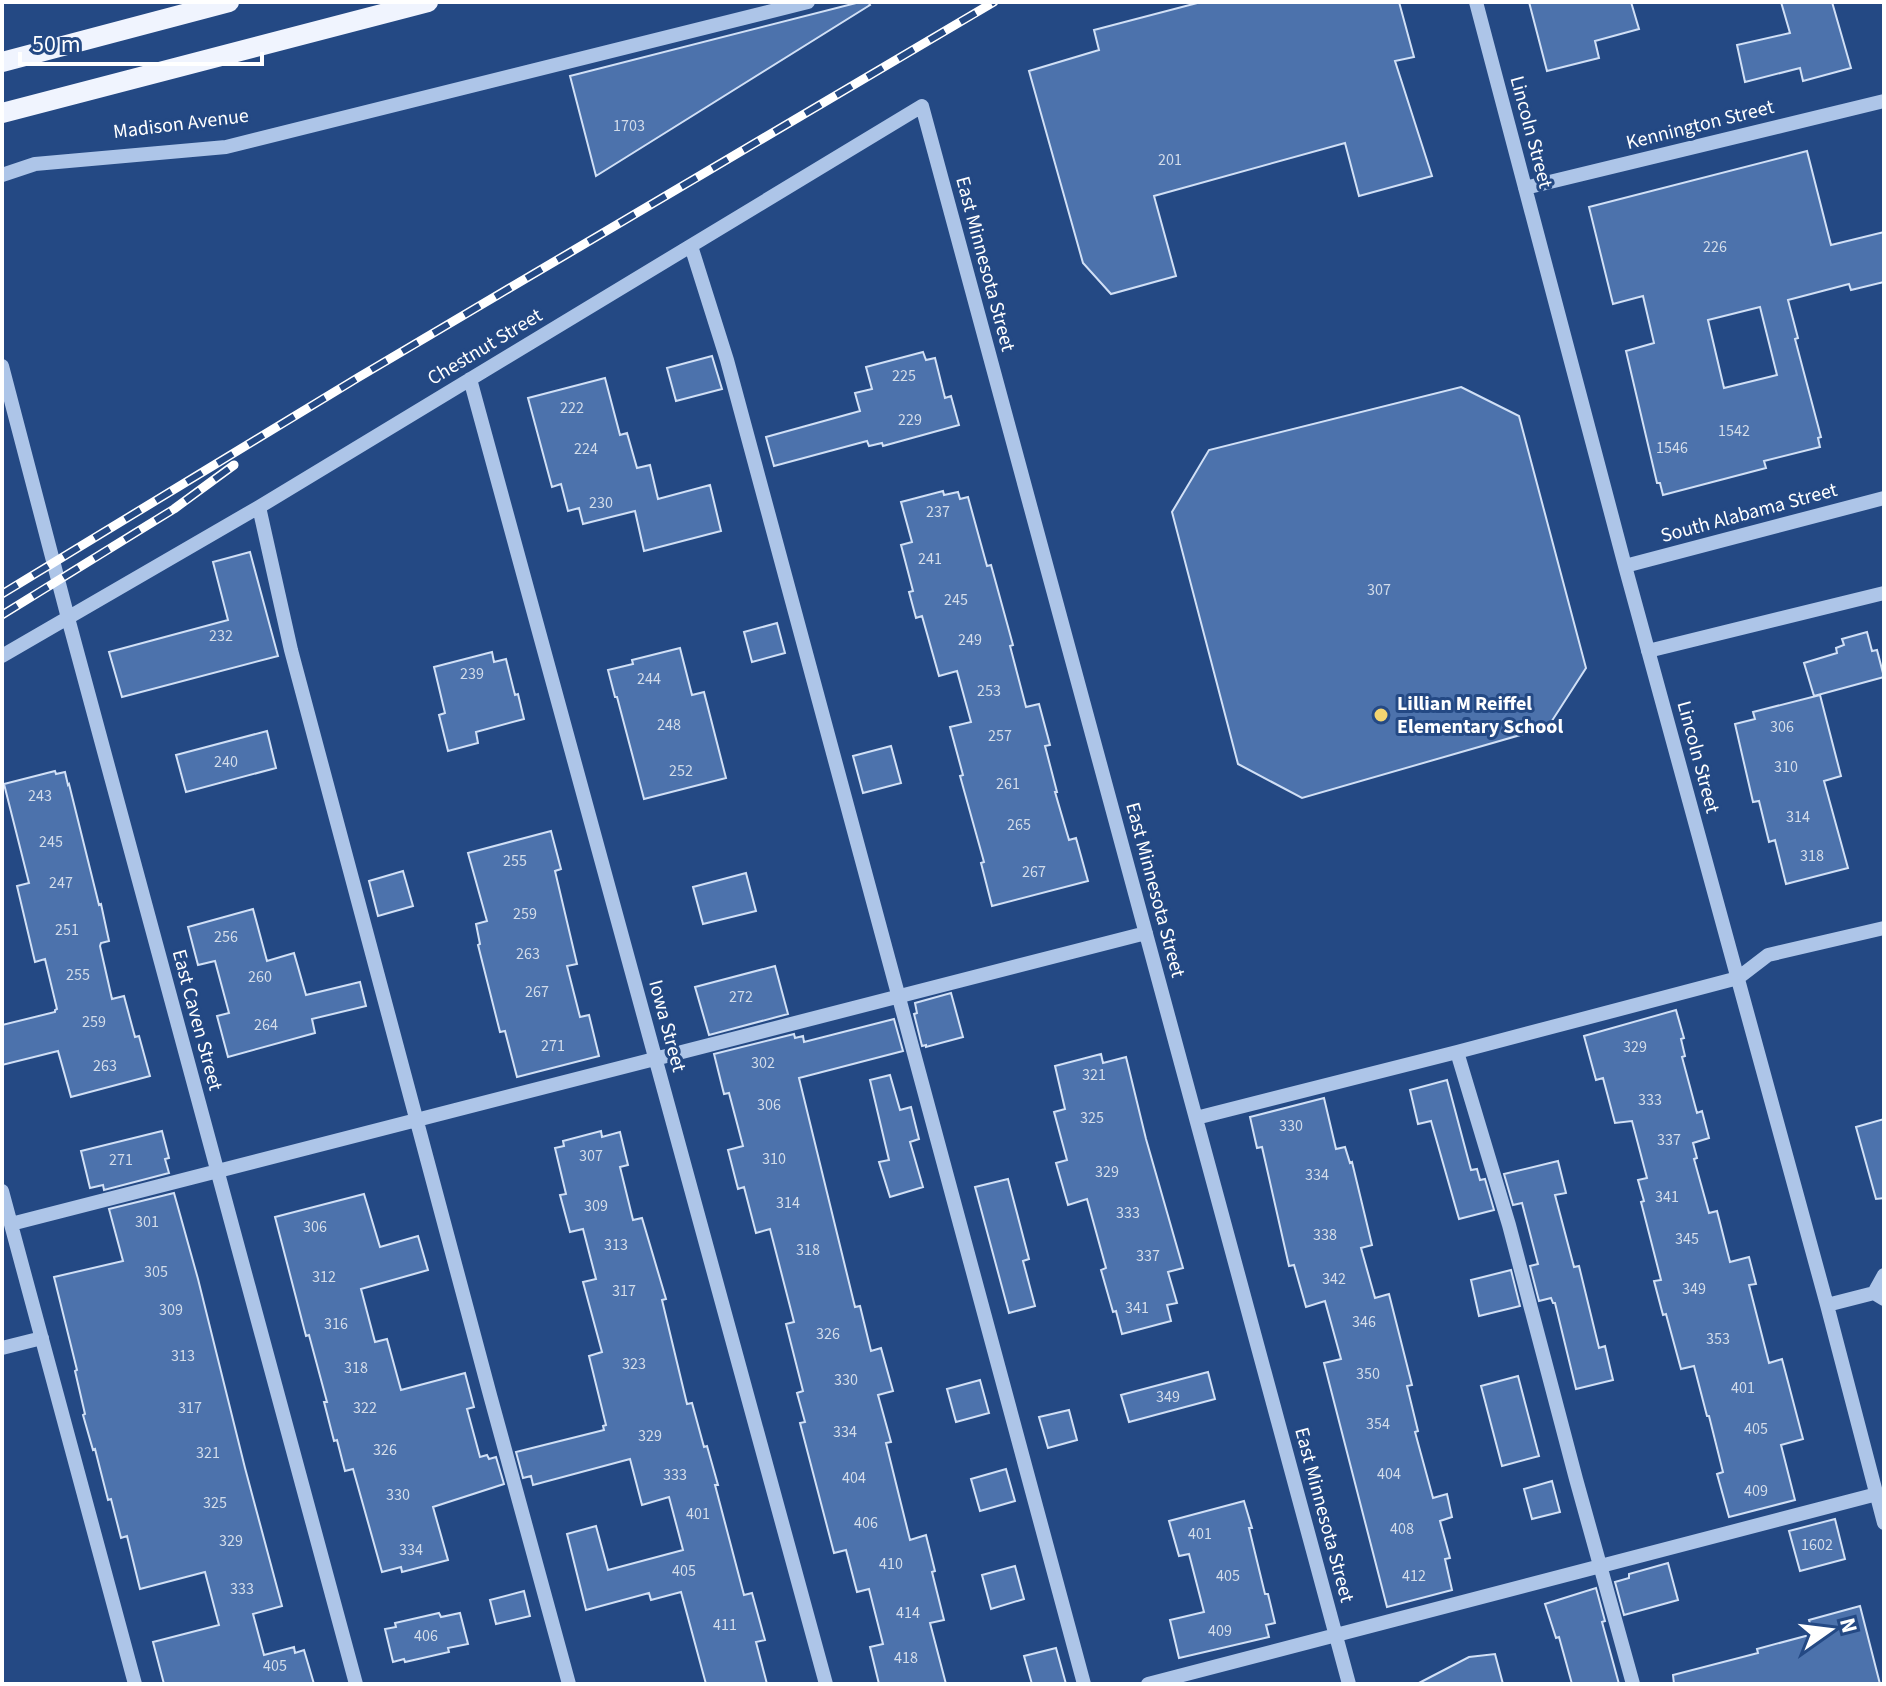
<svg xmlns="http://www.w3.org/2000/svg" width="1886" height="1686" viewBox="0 0 1886 1686" font-family="'Source Sans 3',sans-serif">
<style>
.building{fill:#4c72ac;stroke:#d1e0f6;stroke-width:2;fill-rule:evenodd}
.lines{fill:none;stroke-linecap:round;stroke-linejoin:round}
.minor{stroke:#adc5e8;stroke-width:14}
.major{stroke:#f0f4fe;stroke-width:20}
.rail-casing{stroke:#fff;stroke-width:9}
.rail{stroke:#244984;stroke-width:6;stroke-dasharray:18;stroke-linecap:butt}
.poi-dot{fill:#f2d471;stroke:#244984;stroke-width:3}
.labels{text-anchor:middle;dominant-baseline:central;stroke-width:6;stroke-linejoin:round;paint-order:stroke}
.number-label{font-size:16px;fill:#d2dcea}
.street-label{font-size:20px;fill:#fff;stroke:#244984}
.poi-label{font-size:20px;font-weight:bold;fill:#fff;stroke:#244984;text-anchor:start}
</style>
<rect width="100%" height="100%" fill="#244984"/>
<path class="building" d="M860 2H868L870 5 596 176 570 76Z
M1201 2H1399L1414 57 1395 61 1432 176 1359 196 1345 143 1154 196 1176 276 1111 294 1083 263 1029 71 1099 50 1094 30Z
M1529 2H1631L1639 29 1595 41 1599 58 1547 71Z
M1781 2H1832L1851 68 1803 81 1800 68 1745 82 1737 45 1790 33Z
M1807 151 1831 245 1884 232V282L1851 290 1849 284 1788 300 1798 338 1795 339 1821 437 1818 438 1820 447 1764 461 1766 468 1663 495 1660 483H1657L1626 351 1654 343 1643 296 1613 304 1589 207ZM1760 307 1777 375 1724 388 1708 320Z
M923 352 926 360 935 358 945 398 951 396 959 425 883 446 882 443 869 446 867 441 774 466 766 437 860 411 855 393 872 389 866 367Z
M712 356 722 389 676 401 667 368Z
M605 378 620 435 627 433 637 468 650 465 658 499 710 485 721 531 644 551 635 511 583 524 579 508 568 511 561 484 552 487 528 398Z
M1461 387 1519 416 1586 668 1548 727 1302 798 1238 764 1172 512 1209 450Z
M943 491 944 495 958 492 960 499 968 497 987 566 991 565 1013 645 1010 646 1026 707 1039 704 1050 745 1045 746 1057 792H1055L1069 840 1076 838 1088 881 992 906 981 863 984 862 960 776 963 775 950 727 971 722 957 671 939 676 922 616 916 618 909 592 913 591 901 545 912 542 901 502Z
M250 552 278 656 122 697 109 652 228 620 213 562Z
M777 623 785 653 752 662 744 632Z
M1867 632 1872 651 1877 650 1884 677 1814 696 1804 663 1837 653 1836 648 1844 645 1842 639Z
M680 648 692 695 704 692 726 778 644 799 617 697H615L608 670 633 664 632 660Z
M492 652 494 662 506 659 515 695 518 694 524 719 476 732 478 743 448 751 439 715 445 713 434 667Z
M1820 695 1841 776 1824 781 1848 868 1786 884 1775 840 1769 842 1759 801 1753 802 1735 724 1755 719 1753 712Z
M267 731 276 768 186 792 176 755Z
M891 746 901 783 863 793 853 756Z
M55 771 56 774 65 772 68 785 69 784 99 905 101 904 109 941 101 943 100 946 112 999 124 996 135 1037 139 1036 150 1076 71 1097 58 1051 2 1065V1025L55 1012V1010L57 1009 45 959 35 962 17 886 29 883 4 784Z
M551 831 561 869 555 871 577 964 567 966 580 1017 589 1015 599 1056 517 1077 505 1031 500 1032 478 945 480 944 476 924 487 921 468 853Z
M403 871 413 906 378 916 369 881Z
M746 873 756 911 703 924 693 887Z
M253 909 267 961 294 953 306 995 360 982 366 1006 312 1019 315 1033 228 1057 217 1016 229 1013 215 961 198 965 188 927Z
M775 966 788 1014 709 1035 695 987Z
M951 993 963 1037 926 1047V1045L922 1046 914 1014 917 1013 915 1003Z
M1676 1010 1684 1038 1681 1039 1685 1056 1682 1057 1697 1113 1702 1111 1709 1138 1693 1143 1697 1158 1694 1159 1709 1213 1717 1211 1730 1262 1749 1257 1756 1284 1749 1285 1769 1363 1782 1359 1803 1439 1781 1445 1795 1500 1729 1517 1717 1474 1723 1472 1709 1416H1707L1694 1366 1681 1369 1666 1314 1663 1315 1654 1281 1661 1280 1641 1202 1644 1201 1638 1180 1647 1178 1632 1121 1615 1123 1603 1078 1596 1080 1584 1036Z
M894 1019 903 1051 799 1078 855 1307 860 1306 871 1351 881 1348 893 1391 878 1395 891 1442 886 1443 910 1540 926 1535 935 1571 932 1572 944 1620 930 1623 946 1684H879L870 1647 883 1644 869 1589 857 1592 846 1550 834 1553 800 1423 805 1422 797 1393 803 1391 786 1324 794 1322 770 1229 756 1233 744 1187 738 1189 728 1150 743 1146 729 1093 724 1094 714 1054 794 1034 795 1038 803 1036 804 1042Z
M1101 1054 1103 1063 1126 1057 1146 1139 1183 1268 1168 1272 1177 1303 1167 1305 1171 1321 1122 1334 1116 1311 1113 1312 1101 1270 1106 1268 1087 1199 1068 1205 1056 1163 1067 1160 1054 1112 1065 1109 1055 1066Z
M890 1075 900 1110 911 1107 919 1139 910 1142 923 1187 890 1197 879 1162 889 1160 870 1080Z
M1447 1080 1471 1170 1477 1169 1480 1180 1485 1179 1494 1210 1459 1219 1431 1121 1418 1124 1410 1090Z
M1324 1098 1336 1149 1345 1147 1350 1163 1352 1162 1372 1245 1361 1248 1375 1298 1389 1294 1412 1385 1407 1386 1418 1431 1415 1432 1433 1498 1447 1494 1452 1517 1440 1521 1450 1558 1445 1559 1452 1590 1387 1607 1324 1363 1341 1359 1325 1301 1306 1307 1294 1265 1289 1266 1262 1147 1257 1148 1250 1117Z
M1884 1119V1198L1876 1199 1856 1127Z
M162 1131 169 1158 165 1159 169 1173 104 1190 103 1185 90 1188 81 1151Z
M601 1131 602 1137 620 1132 628 1165 620 1167 633 1220 642 1218 666 1299 662 1300 687 1404 692 1403 704 1447 707 1446 718 1485H715L744 1595 752 1593 765 1640 756 1642 767 1684H706L681 1592 651 1600 649 1593 586 1610 567 1534 596 1526 608 1570 683 1550 669 1497 642 1505 630 1459 533 1485 531 1476 523 1478 516 1452 604 1430 603 1426 606 1425 589 1356 602 1352 583 1282 596 1279 583 1229 570 1232 560 1195 566 1194 555 1148 564 1146 563 1141Z
M1558 1161 1566 1193 1555 1195 1574 1267 1579 1266 1599 1348 1605 1346 1613 1380 1576 1389 1555 1303H1553L1551 1298 1539 1301 1530 1266 1538 1264 1522 1203 1513 1205 1504 1174Z
M1008 1179 1029 1259 1023 1261 1035 1306 1009 1313 975 1187Z
M174 1193 198 1279 245 1468 282 1606 253 1614 264 1655 294 1647 295 1653 304 1650 314 1684H164L153 1642 219 1625 205 1572 140 1589 127 1536 121 1538 111 1499 108 1500 95 1449 93 1450 83 1415 85 1414 75 1371 77 1370 54 1277 123 1261 109 1209Z
M364 1194 380 1247 418 1236 428 1270 361 1289 375 1342 387 1339 401 1390 465 1373 474 1407 467 1409 480 1457 487 1455 489 1459 496 1457 504 1484 433 1507 448 1560 402 1572 401 1567 382 1572 353 1469 345 1471 337 1440 334 1441 324 1402H327L309 1335 306 1336 275 1217Z
M1511 1270 1520 1306 1479 1316 1471 1280Z
M1208 1372 1215 1399 1129 1422 1121 1395Z
M1518 1376 1539 1456 1502 1466 1481 1386Z
M980 1380 989 1413 956 1422 947 1389Z
M1069 1410 1077 1440 1048 1448 1039 1417Z
M1006 1469 1015 1501 980 1511 971 1479Z
M1552 1481 1560 1512 1532 1519 1524 1489Z
M1244 1501 1252 1528H1249L1265 1594H1268L1275 1623 1266 1625 1269 1637 1179 1658 1170 1620 1204 1612 1189 1554 1179 1556 1169 1521Z
M1835 1519 1845 1559 1800 1571 1789 1531Z
M1668 1563 1678 1600 1624 1615 1615 1582 1629 1578V1574Z
M1015 1566 1024 1599 991 1609 982 1575Z
M1596 1588 1605 1621 1602 1622 1619 1684H1572L1559 1637 1556 1638 1545 1604Z
M524 1591 530 1616 496 1624 490 1600Z
M1860 1606 1880 1684H1674L1673 1675 1758 1653 1757 1649 1813 1634 1809 1620Z
M439 1613 441 1617 460 1613 468 1644 448 1648 449 1652 405 1662 404 1659 393 1662 385 1629 396 1627 395 1623Z
M1056 1648 1066 1684H1032L1024 1656Z
M1495 1654 1503 1684H1417L1469 1657Z"/>
<g class="lines">
<path class="minor" d="M1476 2 1625 566 1827 1305 1884 1523
M2 175 35 164 226 147 808 2
M1525 188 1884 101
M691 246 727 360 1084 1684
M2 366 68 618 356 1684
M470 379 826 1684
M259 507 291 650 490 1395 569 1684
M1625 566 1884 498
M1648 651 1884 593
M2 656 259 507 922 106 1349 1684
M1457 1052 1509 1225 1576 1479 1633 1684
M1196 1118 1457 1052 1738 978 1768 955 1884 928
M2 1191 135 1684
M11 1224 1146 933
M1874 1293 1884 1275
M1827 1305 1874 1293 1884 1299
M2 1348 42 1338
M1148 1684 1877 1494"/>
<path class="major" d="M2 62 229 2
M2 113 428 2"/>
<g class="rail-casing">
<path id="rail" d="M2 594 359 377 994 2
M2 615 174 509 234 465"/>
</g>
<use href="#rail" class="rail"/>
</g>
<circle class="poi-dot" cx="1381" cy="715" r="8"/>
<g class="labels">
<g class="number-label">
<text x="629" y="126">1703</text>
<text x="1170" y="160">201</text>
<text x="1715" y="247">226</text>
<text x="904" y="376">225</text>
<text x="572" y="408">222</text>
<text x="910" y="420">229</text>
<text x="1734" y="431">1542</text>
<text x="1672" y="448">1546</text>
<text x="586" y="449">224</text>
<text x="601" y="503">230</text>
<text x="938" y="512">237</text>
<text x="930" y="559">241</text>
<text x="1379" y="590">307</text>
<text x="956" y="600">245</text>
<text x="221" y="636">232</text>
<text x="970" y="640">249</text>
<text x="472" y="674">239</text>
<text x="649" y="679">244</text>
<text x="989" y="691">253</text>
<text x="669" y="725">248</text>
<text x="1782" y="727">306</text>
<text x="1000" y="736">257</text>
<text x="226" y="762">240</text>
<text x="1786" y="767">310</text>
<text x="681" y="771">252</text>
<text x="1008" y="784">261</text>
<text x="40" y="796">243</text>
<text x="1798" y="817">314</text>
<text x="1019" y="825">265</text>
<text x="51" y="842">245</text>
<text x="1812" y="856">318</text>
<text x="515" y="861">255</text>
<text x="1034" y="872">267</text>
<text x="61" y="883">247</text>
<text x="525" y="914">259</text>
<text x="67" y="930">251</text>
<text x="226" y="937">256</text>
<text x="528" y="954">263</text>
<text x="78" y="975">255</text>
<text x="260" y="977">260</text>
<text x="537" y="992">267</text>
<text x="741" y="997">272</text>
<text x="94" y="1022">259</text>
<text x="266" y="1025">264</text>
<text x="553" y="1046">271</text>
<text x="1635" y="1047">329</text>
<text x="763" y="1063">302</text>
<text x="105" y="1066">263</text>
<text x="1094" y="1075">321</text>
<text x="1650" y="1100">333</text>
<text x="769" y="1105">306</text>
<text x="1092" y="1118">325</text>
<text x="1291" y="1126">330</text>
<text x="1669" y="1140">337</text>
<text x="591" y="1156">307</text>
<text x="774" y="1159">310</text>
<text x="121" y="1160">271</text>
<text x="1107" y="1172">329</text>
<text x="1317" y="1175">334</text>
<text x="1667" y="1197">341</text>
<text x="788" y="1203">314</text>
<text x="596" y="1206">309</text>
<text x="1128" y="1213">333</text>
<text x="147" y="1222">301</text>
<text x="315" y="1227">306</text>
<text x="1325" y="1235">338</text>
<text x="1687" y="1239">345</text>
<text x="616" y="1245">313</text>
<text x="808" y="1250">318</text>
<text x="1148" y="1256">337</text>
<text x="156" y="1272">305</text>
<text x="324" y="1277">312</text>
<text x="1334" y="1279">342</text>
<text x="1694" y="1289">349</text>
<text x="624" y="1291">317</text>
<text x="1137" y="1308">341</text>
<text x="171" y="1310">309</text>
<text x="1364" y="1322">346</text>
<text x="336" y="1324">316</text>
<text x="828" y="1334">326</text>
<text x="1718" y="1339">353</text>
<text x="183" y="1356">313</text>
<text x="634" y="1364">323</text>
<text x="356" y="1368">318</text>
<text x="1368" y="1374">350</text>
<text x="846" y="1380">330</text>
<text x="1743" y="1388">401</text>
<text x="1168" y="1397">349</text>
<text x="190" y="1408">317</text>
<text x="365" y="1408">322</text>
<text x="1378" y="1424">354</text>
<text x="1756" y="1429">405</text>
<text x="845" y="1432">334</text>
<text x="650" y="1436">329</text>
<text x="385" y="1450">326</text>
<text x="208" y="1453">321</text>
<text x="1389" y="1474">404</text>
<text x="675" y="1475">333</text>
<text x="854" y="1478">404</text>
<text x="1756" y="1491">409</text>
<text x="398" y="1495">330</text>
<text x="215" y="1503">325</text>
<text x="698" y="1514">401</text>
<text x="866" y="1523">406</text>
<text x="1402" y="1529">408</text>
<text x="1200" y="1534">401</text>
<text x="231" y="1541">329</text>
<text x="1817" y="1545">1602</text>
<text x="411" y="1550">334</text>
<text x="891" y="1564">410</text>
<text x="684" y="1571">405</text>
<text x="1228" y="1576">405</text>
<text x="1414" y="1576">412</text>
<text x="242" y="1589">333</text>
<text x="908" y="1613">414</text>
<text x="725" y="1625">411</text>
<text x="1220" y="1631">409</text>
<text x="426" y="1636">406</text>
<text x="906" y="1658">418</text>
<text x="275" y="1666">405</text>
</g>
<g class="street-label">
<text transform="translate(181 124) rotate(-7)">Madison Avenue</text>
<text transform="translate(1700 125) rotate(-14)">Kennington Street</text>
<text transform="translate(1531 132) rotate(75)">Lincoln Street</text>
<text transform="translate(985 264) rotate(75)">East Minnesota Street</text>
<text transform="translate(485 347) rotate(-31)">Chestnut Street</text>
<text transform="translate(1749 513) rotate(-15)">South Alabama Street</text>
<text transform="translate(1698 757) rotate(75)">Lincoln Street</text>
<text transform="translate(1155 890) rotate(75)">East Minnesota Street</text>
<text transform="translate(197 1020) rotate(75)">East Caven Street</text>
<text transform="translate(667 1026) rotate(75)">Iowa Street</text>
<text transform="translate(1324 1515) rotate(75)">East Minnesota Street</text>
</g>
<g class="poi-label">
<text x="1397" y="704">Lillian M Reiffel<tspan x="1397" dy="23">Elementary School</tspan></text>
</g>
</g>
<rect width="1886" height="1686" fill="none" stroke="#ffffff" stroke-width="8"/>
<g transform="translate(1830 1630) rotate(76)" stroke="#244984" stroke-width="6" paint-order="stroke">
<path d="M0-6L14 30L0 20L-14 30Z" fill="#ffffff"/>
<text y="-12" font-size="22" font-weight="bold" text-anchor="middle" fill="#ffffff">N</text>
</g>
<path d="M20 52v12h242v-12" fill="none" stroke="#ffffff" stroke-width="4"/>
<text x="32" y="52" font-size="24" fill="#ffffff" stroke="#244984" stroke-width="6" paint-order="stroke">50 m</text>
</svg>
